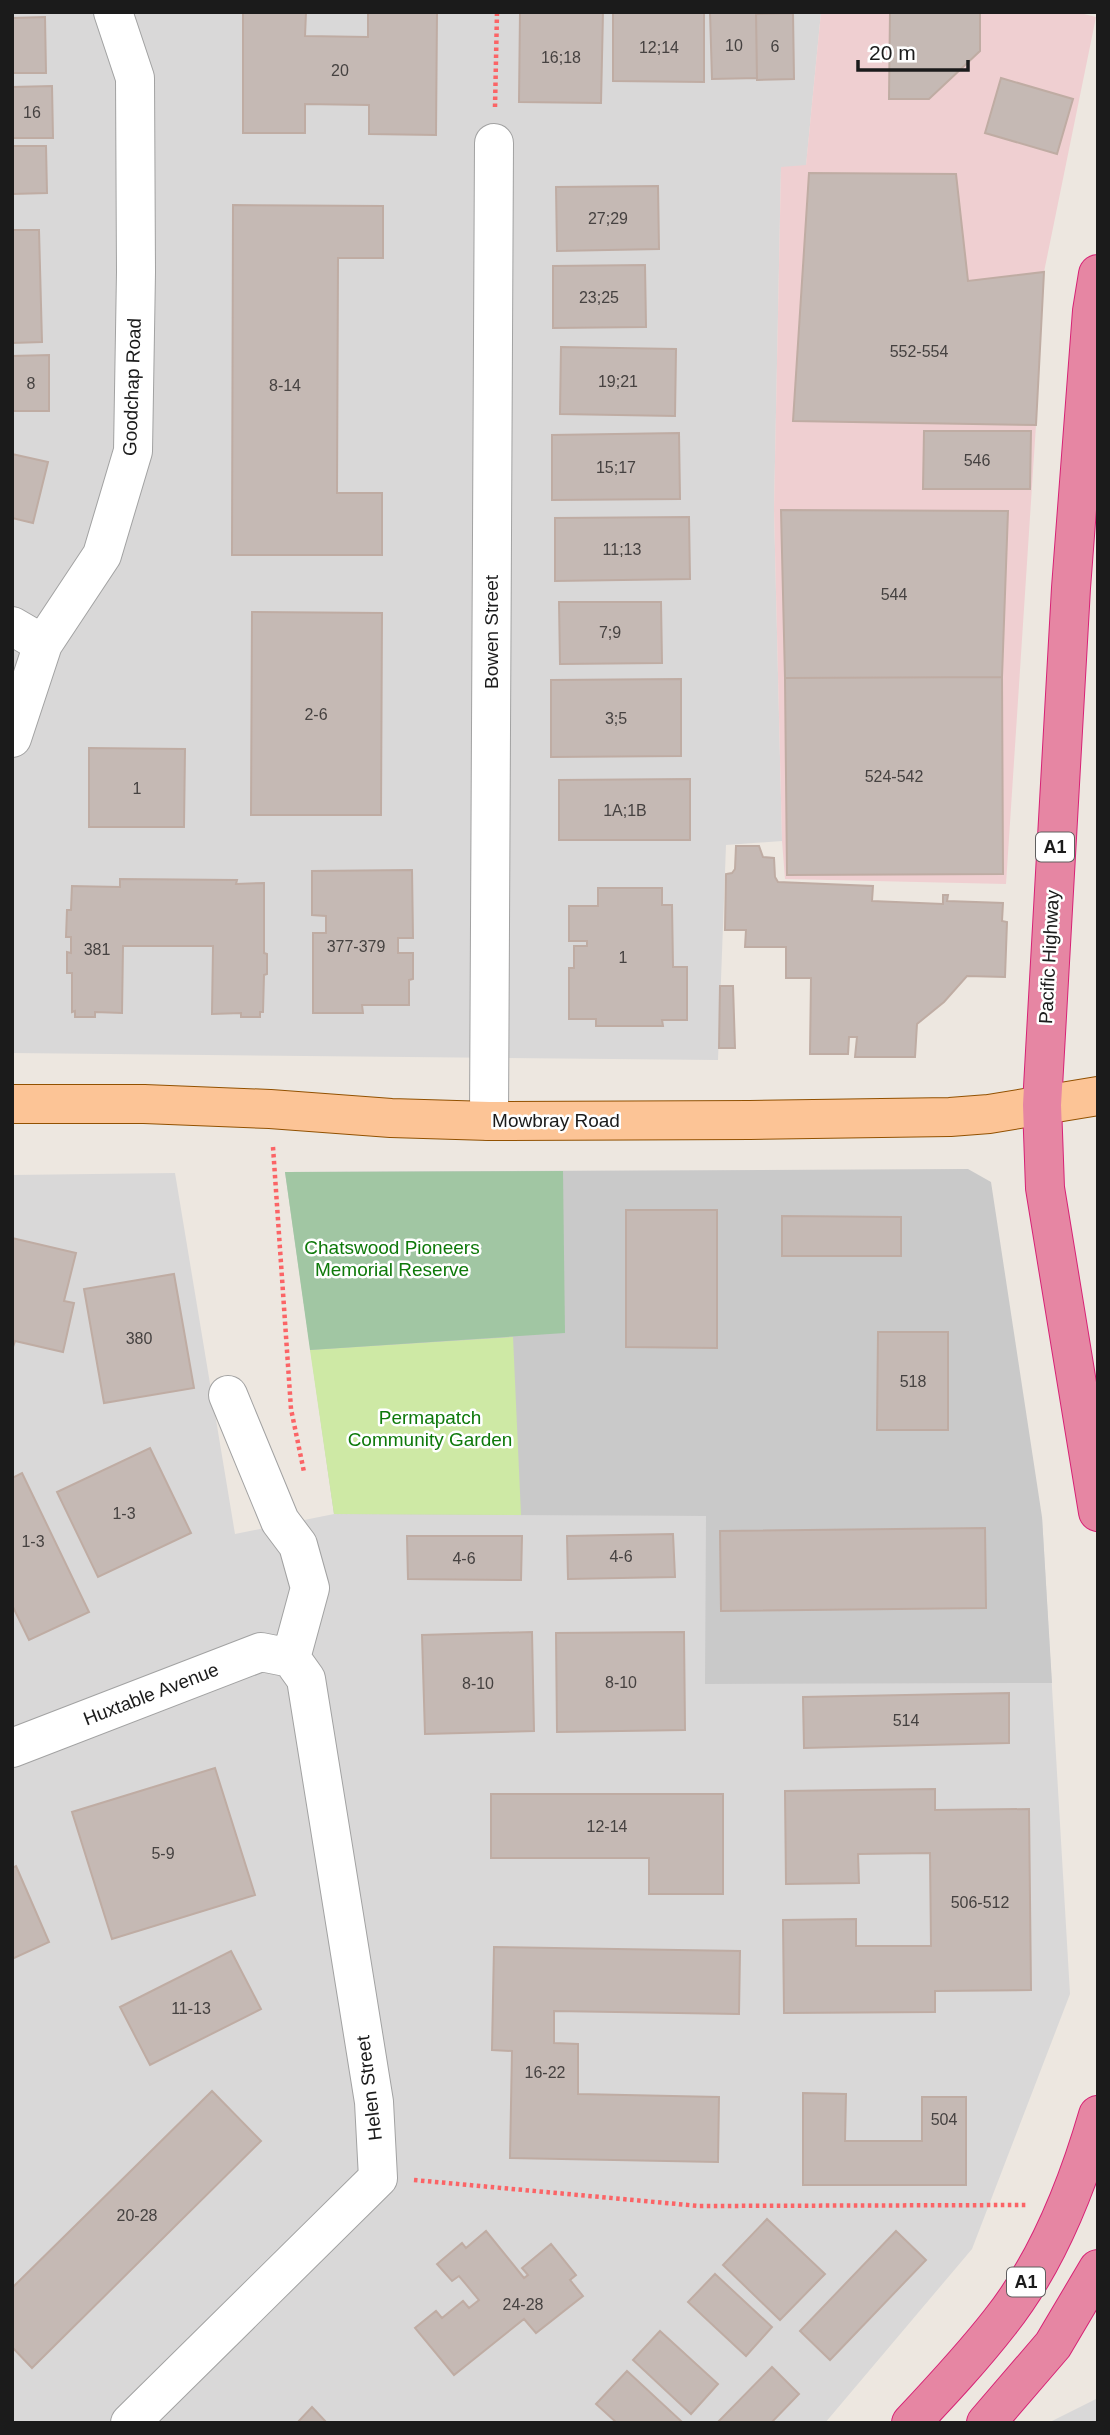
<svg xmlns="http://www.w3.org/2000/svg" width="1110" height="2435" viewBox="0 0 1110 2435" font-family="Helvetica,sans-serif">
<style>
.residential{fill:#d9d8d8}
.commercial{fill:#efcfd1}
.religious{fill:#c9c9c9}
.grass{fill:#cee9a5}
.cemetery{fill:#a1c6a3}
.building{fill:#c5b9b4;stroke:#bfaca3;stroke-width:2}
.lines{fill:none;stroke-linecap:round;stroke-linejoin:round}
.minor-casing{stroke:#a2a2a2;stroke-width:40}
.major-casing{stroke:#925100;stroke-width:40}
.highway-casing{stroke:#d72275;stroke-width:40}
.path{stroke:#fb6466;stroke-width:4.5;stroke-dasharray:3.5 3.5;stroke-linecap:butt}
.minor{stroke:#fff;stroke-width:38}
.major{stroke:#fcc496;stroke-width:38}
.highway{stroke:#e686a3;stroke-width:38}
.labels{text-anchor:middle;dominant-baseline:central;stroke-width:5;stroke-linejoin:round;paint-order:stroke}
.number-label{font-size:16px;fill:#464241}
.shield{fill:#fff;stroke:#5f5f5f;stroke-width:2}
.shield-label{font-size:18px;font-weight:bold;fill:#1b1b1b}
.street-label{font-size:19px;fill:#1b1b1b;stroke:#fff}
.park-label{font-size:19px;fill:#0e790a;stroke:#fff}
</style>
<rect width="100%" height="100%" fill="#ede7e0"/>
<path class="residential" d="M12 12H821L806 166 781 168 774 509 782 841 726 845 718 1060 12 1053Z
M175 1173 235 1534 334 1514 1042 1517 1070 1994 972 2249 825 2423H12V1175Z
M1098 2398V2423H1048Z"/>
<path class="commercial" d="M821 12H1076L1096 17 1044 272 1036 425 1006 884 785 879 782 841 774 509 781 167 806 165Z"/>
<path class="religious" d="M968 1169 991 1182 1042 1517 1052 1683 705 1684 706 1516 334 1514 285 1172Z"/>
<path class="grass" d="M513 1337 521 1515 334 1514 310 1350Z"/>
<path class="cemetery" d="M563 1171 565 1333 310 1350 285 1172Z"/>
<path class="building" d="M243 12H306L305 36 368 37V12H437L436 135 369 134V105L305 104V133H243Z
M520 12H603L601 103 519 102Z
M613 12H704V82L613 81Z
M710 12H756L757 78 712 79Z
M890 12H980V51L929 99H889Z
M793 13 794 79 757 80 756 14Z
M45 17 46 73H12V18Z
M1001 78 1073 99 1057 154 985 133Z
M52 86 53 138H12V87Z
M12 146H46L47 193 12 194Z
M809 173 956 174 968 281 1044 272 1036 425 793 421Z
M658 186 659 249 557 251 556 187Z
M233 205 383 206V258H338L337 493H382V555H232Z
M12 230H39L42 342 12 343Z
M645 265 646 327 553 328V266Z
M561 347 676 349 675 416 560 414Z
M49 355V411H12V356Z
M924 431H1031L1030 489H923Z
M679 433 680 499 552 500V435Z
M12 454 48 462 33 523 12 518Z
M781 510 1008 511 1002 677 785 678Z
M689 517 690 579 555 581V518Z
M559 602H661L662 663 560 664Z
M252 612 382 613 381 815H251Z
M1002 677 1003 874 787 875 785 678Z
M681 679V756L551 757V680Z
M89 748 185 749 184 827H89Z
M690 779V840H559V780Z
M736 846H759L763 857 774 858 775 877 778 882 873 886 872 901 943 904V895H948L947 901 1003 903 1002 921 1007 922 1005 977 967 976 944 1002 917 1024 915 1057H855L857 1037H849L848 1054H810L811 978H786V947H745L746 930H725L726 874 732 873 735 869Z
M412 870 413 938H398V953H413V979L409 980V1005H362L363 1013H313V933H326V916L312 915V871Z
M120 879 237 880 236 884 264 883V953L267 954V974L264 975 263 1012H260V1017H241V1013L212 1014 213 946H123L122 1013 95 1012V1017H75V1011L72 1012V973H67V952L71 953V937H66L67 910H71L72 886 120 887Z
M598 888H662V905H672L673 967H687V1020H662L663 1026H596V1019H569V968H574V946H587V941H569V906H598Z
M720 986H733L735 1048H719Z
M626 1210H717V1348L626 1347Z
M782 1216 901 1217V1256H782Z
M12 1238 76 1253 64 1301 74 1303 63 1352 15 1341 12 1350Z
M174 1274 194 1388 104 1403 84 1289Z
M878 1332H948V1430H877Z
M150 1448 191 1533 98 1577 57 1492Z
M22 1473 89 1612 29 1640 12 1605V1478Z
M985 1528 986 1608 721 1611 720 1531Z
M673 1534 675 1577 568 1579 567 1536Z
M407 1536H522L521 1580 408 1579Z
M532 1632 534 1731 425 1734 422 1635Z
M684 1632 685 1730 557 1732 556 1633Z
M1009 1693V1743L804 1748 803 1697Z
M215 1768 255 1895 112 1939 72 1812Z
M935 1789V1810L1029 1809 1031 1990 935 1991V2012L784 2013 783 1920 856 1919V1946H931L930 1853 858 1854 859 1883 786 1884 785 1791Z
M491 1794H723V1894H649V1858H491Z
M16 1866 49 1942 12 1959V1868Z
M494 1947 740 1951 739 2014 554 2011V2043L578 2044V2094L719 2097 718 2162 510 2158 512 2051 492 2050Z
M231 1951 261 2009 150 2065 120 2007Z
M212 2091 261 2141 32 2368 12 2347V2288Z
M803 2093 846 2094 845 2141H922V2097H966V2185H803Z
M767 2219 825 2274 780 2320 723 2265Z
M486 2231 524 2278 528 2275 522 2268 551 2244 576 2275 570 2280 583 2296 536 2333 524 2319 454 2375 415 2328 436 2311 442 2318 463 2301 469 2308 479 2300 459 2276 452 2281 437 2264 462 2243 466 2248Z
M896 2231 926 2260 830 2360 800 2331Z
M715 2274 772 2327 746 2356 688 2302Z
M660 2331 718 2384 691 2414 633 2360Z
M772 2367 799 2394 771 2423H717Z
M627 2371 681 2421 679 2423H617L596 2404Z
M312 2407 327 2423H297Z"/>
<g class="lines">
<g class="minor-casing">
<path id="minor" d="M12 626 43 644
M12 738 43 644 102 555 133 451 136 272 135 78 113 12
M489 1121 494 143
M228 1395 280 1521 298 1545 310 1588 291 1658
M12 1748 261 1652 291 1658
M130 2423 378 2178 374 2102 306 1679 291 1658"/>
</g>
<g class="major-casing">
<path id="major" d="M12 1104H144L270 1109 391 1118 489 1121 750 1120 950 1117 989 1114 1098 1096"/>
</g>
<g class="highway-casing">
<path id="highway" d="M1098 274 1092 311 1071 588 1042 1105 1045 1188 1098 1512
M911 2423C942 2390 972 2358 1000 2322 1047 2263 1077 2187 1098 2115
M986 2423 1053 2345 1098 2269"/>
</g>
<path class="path" d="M495 107 497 12
M273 1147 291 1409 304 1472
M414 2180 699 2206 1026 2205"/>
<use href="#minor" class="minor"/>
<use href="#major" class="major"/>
<use href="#highway" class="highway"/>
</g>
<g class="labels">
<g class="number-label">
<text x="734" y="45">10</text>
<text x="775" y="46">6</text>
<text x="659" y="47">12;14</text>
<text x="561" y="57">16;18</text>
<text x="340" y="70">20</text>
<text x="32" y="112">16</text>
<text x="608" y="218">27;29</text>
<text x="599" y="297">23;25</text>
<text x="919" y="351">552-554</text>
<text x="618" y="381">19;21</text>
<text x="31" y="383">8</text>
<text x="285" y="385">8-14</text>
<text x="977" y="460">546</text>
<text x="616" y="467">15;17</text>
<text x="622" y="549">11;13</text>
<text x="894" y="594">544</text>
<text x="610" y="632">7;9</text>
<text x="316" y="714">2-6</text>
<text x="616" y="718">3;5</text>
<text x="894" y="776">524-542</text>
<text x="137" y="788">1</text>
<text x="625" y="810">1A;1B</text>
<text x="356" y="946">377-379</text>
<text x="97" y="949">381</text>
<text x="623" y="957">1</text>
<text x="139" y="1338">380</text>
<text x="913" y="1381">518</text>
<text x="124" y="1513">1-3</text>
<text x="33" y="1541">1-3</text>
<text x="621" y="1556">4-6</text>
<text x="464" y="1558">4-6</text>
<text x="621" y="1682">8-10</text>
<text x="478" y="1683">8-10</text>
<text x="906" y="1720">514</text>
<text x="607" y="1826">12-14</text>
<text x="163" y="1853">5-9</text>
<text x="980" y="1902">506-512</text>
<text x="191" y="2008">11-13</text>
<text x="545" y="2072">16-22</text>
<text x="944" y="2119">504</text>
<text x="137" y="2215">20-28</text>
<text x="523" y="2304">24-28</text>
</g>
<g class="shield">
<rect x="1036" y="832.5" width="38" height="29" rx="5"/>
<rect x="1007" y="2267.5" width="38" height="29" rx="5"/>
</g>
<g class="shield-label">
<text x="1055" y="847">A1</text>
<text x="1026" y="2282">A1</text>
</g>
<g class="street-label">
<text transform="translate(132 387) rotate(-88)">Goodchap Road</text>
<text transform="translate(491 632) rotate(-90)">Bowen Street</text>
<text transform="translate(1049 957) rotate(-87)">Pacific Highway</text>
<text x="556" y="1120">Mowbray Road</text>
<text transform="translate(151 1694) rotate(-21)">Huxtable Avenue</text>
<text transform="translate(369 2088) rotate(-97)">Helen Street</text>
</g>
<g class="park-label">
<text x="392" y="1247">Chatswood Pioneers<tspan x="392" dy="22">Memorial Reserve</tspan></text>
<text x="430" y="1417">Permapatch<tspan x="430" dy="22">Community Garden</tspan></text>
</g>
</g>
<rect width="1110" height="2435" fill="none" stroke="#1b1b1b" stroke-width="28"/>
<path d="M858 60v10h110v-10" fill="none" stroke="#1b1b1b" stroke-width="3.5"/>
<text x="869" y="60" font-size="21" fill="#1b1b1b" stroke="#ffffff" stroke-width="5" paint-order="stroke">20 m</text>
</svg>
